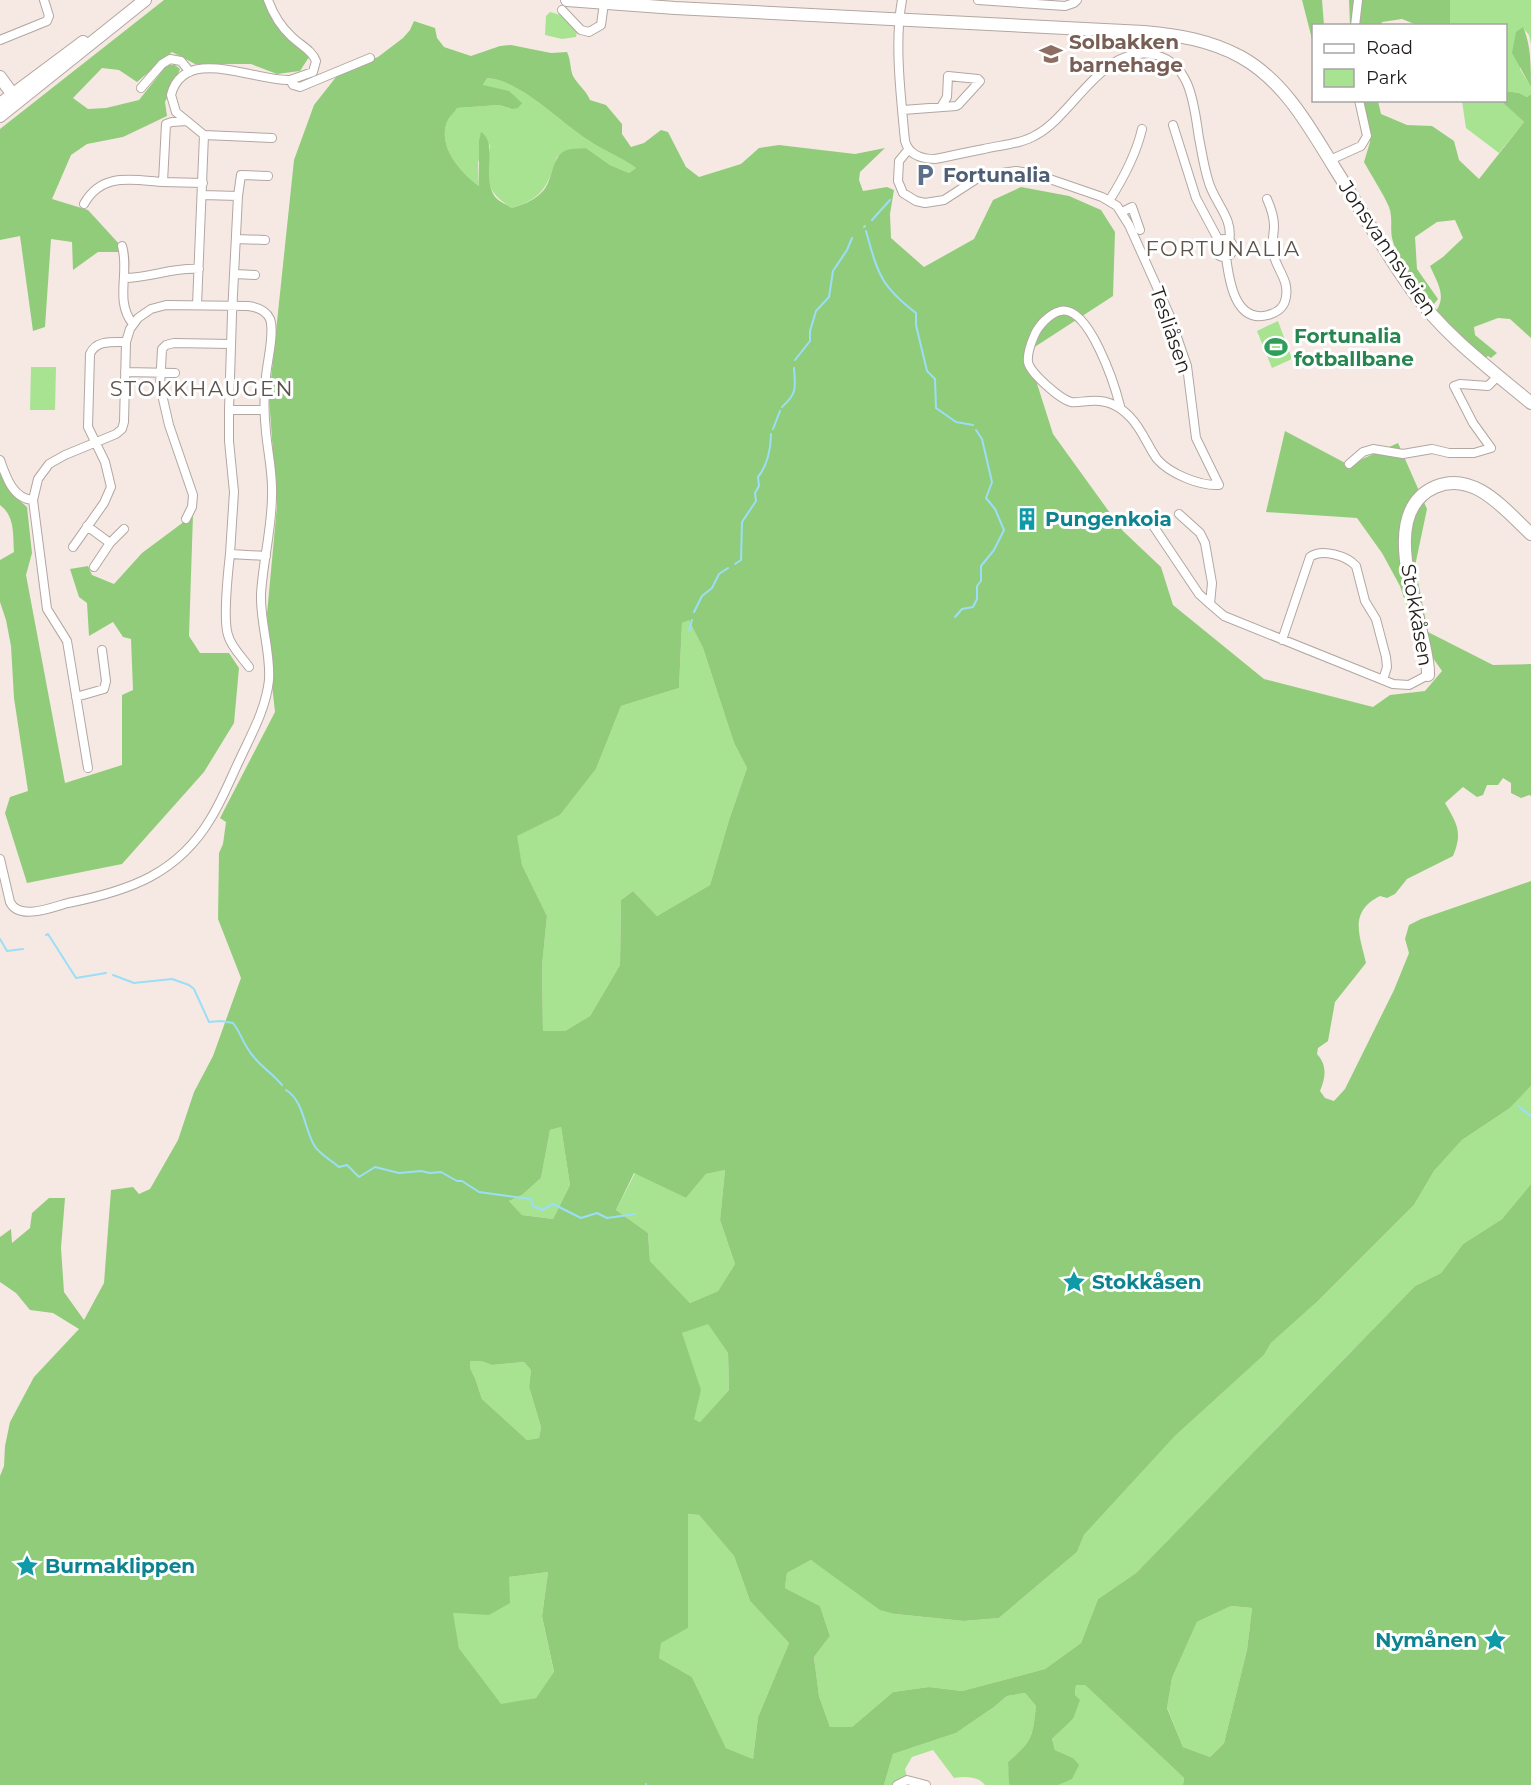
<svg xmlns="http://www.w3.org/2000/svg" width="1531" height="1785" viewBox="0 0 1531 1785" font-family="Montserrat,sans-serif">
<style>
.green{fill:#a7e391}
.forest{fill:#91cc7b;fill-rule:evenodd}
.lines{fill:none;stroke-linecap:round;stroke-linejoin:round}
.stream{stroke:#9bdef7;stroke-width:2}
.street-casing{stroke:#b2a7a1;stroke-width:10}
.secondary-casing{stroke:#b2a7a1;stroke-width:14}
.street{stroke:#fff;stroke-width:8}
.secondary{stroke:#fff;stroke-width:12}
.labels{text-anchor:middle;dominant-baseline:central;stroke-width:6;stroke-linejoin:round;paint-order:stroke}
.education-label{font-size:20px;font-weight:bold;fill:#785e54;stroke:#fff;text-anchor:start}
.service-label{font-size:20px;font-weight:bold;fill:#4e5e75;stroke:#fff;text-anchor:start}
.street-label{font-size:20px;fill:#211d1b;stroke:#fff}
.leisure-label{font-size:20px;font-weight:bold;fill:#27864d;stroke:#fff;text-anchor:start}
.culture-label{font-size:20px;font-weight:bold;fill:#0d838f;stroke:#fff;text-anchor:start}
.neighbourhood-label{font-size:21px;letter-spacing:1.5px;fill:#5d534d;stroke:#fff}
</style>
<rect width="100%" height="100%" fill="#f6e9e3"/>
<path class="green" d="M1450 0H1531V44L1529 35 1523 28 1520 69 1531 87V94L1527 97 1519 93 1506 91V26H1450Z
M550 12 564 16 577 32 576 37 562 39 545 35 546 16Z
M487 78C520 80 560 122 588 140 604 151 621 157 636 168L629 173 610 165 586 148 557 157C548 186 542 199 512 208 482 190 487 176 490 144L478 162 479 186C460 172 436 145 448 120 450 116 454 112 457 108L499 105 511 109 483 85Z
M1462 101H1501L1524 122 1499 153 1466 128Z
M1278 321 1292 359 1272 368 1257 331Z
M31 367H56L55 410H30Z
M689 619 703 648 734 743 747 768 729 820 710 885 657 916 633 891 621 900 620 965 590 1016 565 1031H543L542 966 547 916 522 865 516 836 560 815 596 769 621 706 679 688 682 623Z
M1531 1086V1184L1502 1219 1463 1244 1441 1273 1415 1286 1136 1573 1098 1599 1081 1643 1045 1669 962 1691 929 1687 893 1692 852 1727H830L819 1696 814 1657 830 1636 820 1606 785 1588 787 1573 811 1560 895 1614 964 1621 999 1618 1077 1552 1084 1535 1175 1436 1264 1355 1271 1343 1318 1301 1414 1205 1434 1171 1462 1140 1510 1108Z
M561 1127 570 1185 553 1219 522 1215 509 1201 522 1195 541 1178 550 1130Z
M725 1170 720 1220 735 1264 718 1291 690 1303 650 1261 648 1233 616 1210 635 1173 686 1198 706 1174Z
M708 1323 728 1353 729 1390 700 1422 694 1419 682 1333Z
M470 1361H481L492 1365 524 1362 531 1370 529 1387 541 1427 539 1438 527 1440 482 1399 475 1378 470 1368Z
M687 1514 699 1515 734 1556 750 1601 789 1643 758 1717 753 1759 726 1748 692 1677 659 1658 660 1643 688 1628Z
M548 1572 542 1616 554 1673 536 1698 501 1705 459 1648 452 1613 489 1614 509 1577Z
M1231 1606 1252 1608 1247 1650 1224 1743 1210 1757 1183 1747 1167 1707 1172 1678 1197 1622Z
M1076 1685H1085L1184 1778 1183 1785H1058L1073 1758 1055 1750 1052 1739 1073 1719Z
M1025 1693 1036 1706C1032 1739 1033 1740 1008 1762L1010 1785H985C978 1776 965 1776 954 1778L933 1750 912 1757 905 1769 909 1785H884L893 1754 956 1733 994 1707 1007 1696Z"/>
<path class="forest" d="M164 0H265L284 34 309 57 300 71 277 74 251 64H195L172 52 137 82 119 70 102 68 73 98 88 109 106 108 139 100 167 65H175L180 69 165 102 167 116 123 137 87 144 71 155 52 199 88 210 121 246 119 252H98L73 270 72 242 51 239 45 327 33 331 20 236 0 240V129Z
M1302 0H1322L1324 25 1314 26 1313 43Z
M1349 0H1450V25H1417L1402 19 1382 22 1381 25H1350Z
M414 21 435 28 437 38 444 47 471 56 500 46 511 45 551 53 567 52C571 60 570 69 573 76 578 85 586 90 590 100L606 105 622 124V134L631 147 644 143 661 130 668 132 686 167 699 177 741 164 759 148 779 145 855 154 885 148 860 172 859 180 863 191 887 187 894 190 890 214 891 238 924 267 974 239 993 200 1021 187 1069 196 1101 210 1115 232 1113 296 1027 352 1053 434 1123 531 1161 567 1173 605 1264 679 1373 707 1390 695 1425 691 1442 671 1416 634 1400 586 1382 553 1357 518 1266 512 1285 431 1349 465 1398 443 1427 509 1415 566 1428 632 1493 665 1531 664V796L1529 795 1521 798 1511 793V783L1503 778 1498 785H1487L1483 795 1477 797 1463 787 1445 803C1457 824 1463 832 1453 856L1407 879 1395 894 1387 898 1380 896C1348 912 1360 936 1366 963L1335 1002 1328 1041 1318 1048 1317 1054C1327 1065 1326 1077 1320 1091L1325 1098 1334 1101 1345 1089 1394 990 1409 953 1405 939 1409 925 1421 919 1531 881V1086L1510 1108 1462 1140 1434 1171 1414 1205 1318 1301 1271 1343 1264 1355 1175 1436 1084 1535 1077 1552 999 1618 964 1621 895 1614 880 1610 811 1560 787 1573 785 1588 820 1606 830 1636 814 1657 819 1696 830 1727H852L893 1692 929 1687 962 1691 1045 1669 1081 1643 1098 1599 1136 1573 1415 1286 1441 1273 1463 1244 1502 1219 1531 1184V1785H1183L1184 1778 1085 1685H1076L1075 1695 1080 1700 1073 1719 1052 1739 1055 1750 1073 1758 1079 1765 1072 1779 1058 1785H1010L1009 1783 1008 1762C1033 1740 1032 1739 1036 1706L1025 1693 1007 1696 994 1707 956 1733 893 1754 884 1785H0V1476L4 1466 5 1446 10 1422 34 1377 79 1329 53 1313 30 1310 16 1293 0 1282V1237L11 1229 12 1243 30 1228 32 1213 49 1198H65L61 1248 64 1292 84 1320 104 1283 111 1190 133 1187 139 1194 150 1189 178 1140 194 1092 213 1056 241 978 218 919 219 853 223 844 226 822 220 818 275 712 269 658 267 614 277 506 269 398 294 160 314 105 340 72 378 57 403 38 410 30ZM487 78C520 80 560 122 588 140 604 151 621 157 636 168L629 173 610 165 586 148C581 149 573 148 567 150 550 156 554 182 541 193 533 201 522 205 512 208 507 205 500 202 496 198 480 179 499 143 481 132L479 141V186C460 172 436 145 448 120 450 116 455 112 457 108L499 105 512 109 518 108 522 103 509 91 483 85ZM689 620 703 648 734 743 747 768 729 820 710 885 657 916 633 891 621 900 620 965 590 1016 565 1031H543L542 966 547 916 522 865 517 836 560 815 596 769 621 706 679 688 682 623ZM561 1127 570 1185 553 1219 522 1215 509 1201 522 1195 541 1178 550 1130ZM725 1170 720 1220 735 1264 718 1291 690 1303 650 1261 648 1233 616 1210 634 1173 686 1198 706 1174ZM708 1324 728 1353 729 1390 700 1422 694 1419 701 1390 682 1333ZM470 1361H481L492 1365 524 1362 531 1370 529 1387 541 1427 539 1438 527 1440 482 1399 475 1378 470 1368ZM688 1514 699 1515 734 1556 750 1601 789 1643 758 1717 753 1759 726 1748 692 1677 659 1658 661 1643 688 1628ZM548 1572 542 1616 554 1672 536 1698 501 1704 459 1648 453 1613 489 1615 510 1603 509 1577ZM1231 1606 1252 1608 1247 1650 1224 1743 1210 1757 1183 1747 1167 1708 1172 1678 1197 1622Z
M1523 27C1531 44 1531 68 1531 87L1512 53 1516 32Z
M1506 91 1519 93 1527 97 1531 94V338L1510 319 1498 318 1474 327 1475 335 1497 353 1491 358 1488 356 1485 358 1436 311C1447 296 1437 282 1430 266L1443 257 1463 238 1455 220 1437 222 1415 237 1417 269 1438 299 1434 304C1417 286 1398 263 1392 238 1390 227 1393 218 1389 207 1382 191 1372 177 1364 162L1370 142 1364 107 1356 101H1378L1381 114 1407 125 1432 126 1454 141 1459 160 1479 179 1524 122 1502 102 1501 101 1506 100Z
M0 472 10 492 27 507 32 553 26 575 65 783 122 765V695L133 690 131 639 123 637 113 622 89 636 87 603 79 597 70 569 88 566 92 575 114 584 142 553 193 515 189 636 200 653H229L239 668 234 723 204 772 122 864 27 883 5 813 10 797 28 791 14 698 11 646 6 620 0 602V560L14 552C13 535 15 516 0 505Z"/>
<g class="lines">
<path class="stream" d="M872 220 890 200
M864 227 865 226
M866 231C878 274 880 285 916 313V325L927 371 935 379 936 408 956 422 973 425
M795 360 810 341V331L816 311 829 297 833 271 847 250 852 238
M782 407C798 393 795 387 794 368
M773 429 780 411
M735 564 741 560 742 522 756 501 755 493 759 486 758 477C767 466 771 449 771 434
M694 612 702 596 712 588 719 574 728 568
M955 617 962 609 973 607 977 599V586L981 581V566L994 550 1004 530 995 509 986 498 992 482 982 439 976 430
M689 631 692 620
M46 935 48 934 76 978 106 973
M0 939 7 951 23 949
M113 975 134 983 172 979 189 985 194 989 209 1022 221 1021 233 1023C240 1032 242 1040 248 1049 257 1065 272 1072 282 1085
M286 1090C304 1101 304 1128 314 1145 319 1154 331 1160 339 1167L347 1165 359 1177 375 1167 399 1173 421 1171 430 1173 441 1172 457 1181H462L479 1192 531 1199 533 1206 542 1210 553 1204 581 1218 597 1213 607 1218 635 1214
M1518 1106 1531 1116
M646 1785V1784"/>
<g class="street-casing">
<path id="street" d="M268 0C273 14 281 27 292 37 300 45 312 50 316 61L313 72 290 80
M902 0C894 43 901 97 905 141 909 155 921 159 935 159 951 156 967 152 984 149 1001 145 1021 144 1036 135 1075 114 1103 42 1156 55 1192 65 1194 107 1199 138 1202 153 1204 168 1209 183 1215 203 1234 219 1229 241
M978 0 1065 6 1074 3 1077 0
M562 10 581 30 589 32 601 25 604 3
M1355 26 1358 0
M0 40 47 21 49 16 44 0
M141 88 162 64 170 59 181 61 190 72
M903 110 956 106 958 105 980 81 978 79 948 76 947 97 941 107
M187 121 176 112 171 95C184 44 256 82 290 80L293 85 300 87 370 58
M1173 125 1196 198 1219 241
M908 150 899 161 898 181 903 193 916 201 925 203 944 200 981 176 1016 171 1035 174 1102 197 1117 206 1129 225 1169 314 1187 366 1196 438 1219 485C1200 486 1170 474 1157 459 1147 445 1142 429 1130 417 1119 405 1106 399 1089 401 1084 401 1077 403 1071 402 1060 399 1030 373 1028 362 1027 354 1031 343 1034 336 1038 326 1049 314 1060 311 1089 304 1115 386 1120 406
M1330 160 1361 146 1367 136 1359 100
M203 183 163 182 166 124 172 122 187 121 204 135
M203 195 238 196 241 175 268 176
M238 196 232 314 229 410H264
M1109 201C1123 179 1136 155 1142 129
M84 204C102 172 132 180 163 182
M1122 212 1132 207 1140 230
M236 239 265 240
M1215 248a9 9 0 1 1 18 0a9 9 0 1 1-18 0Z
M122 246C130 272 114 301 133 324
M1226 257C1229 280 1235 324 1268 315 1276 313 1283 308 1285 301 1291 281 1277 271 1273 253 1271 244 1274 235 1274 226 1274 216 1271 208 1267 199
M234 274 255 275
M124 278C150 278 173 267 199 269
M197 305 204 135 272 138
M125 372 175 373
M229 410V441L234 492 230 554 266 556
M0 460C6 477 13 499 33 500
M1349 464 1363 452 1373 449 1403 454 1432 449 1449 453H1474L1491 448 1473 423 1454 386 1460 384 1488 386 1498 376
M1179 514 1200 533 1205 543 1212 583 1210 604 1224 616 1393 684 1409 685 1428 675
M186 519 192 507 193 495 169 425 160 386 162 349 166 345 174 343 231 344
M87 526 110 543
M1154 527 1199 594 1210 604
M73 547 104 503 111 487 105 462 88 427 90 354C96 340 112 342 126 342
M230 554C228 572 223 620 228 635 231 647 242 657 249 667
M94 567 110 543 124 529
M1282 640 1310 557C1322 548 1347 556 1356 566L1365 601 1376 619 1386 657 1387 667 1383 680
M76 697 104 689 106 681 102 650
M0 859 10 902C19 921 53 907 68 903 129 891 178 874 211 818 222 800 230 780 239 761 251 735 266 709 269 680 271 652 260 623 261 594 263 561 272 528 272 495 273 474 268 453 266 432 264 414 264 395 266 377 267 362 275 333 270 319 266 310 257 307 248 306L166 305 151 309 138 318 130 329 126 342 124 422 122 429 116 434 65 455 49 464 38 479 33 500 47 609 67 641 88 768
M897 1785 907 1780 926 1785"/>
</g>
<g class="secondary-casing">
<path id="secondary" d="M567 0 675 8 1144 32C1178 35 1210 40 1241 57 1284 81 1309 126 1334 167 1360 208 1384 251 1412 290 1444 335 1489 368 1531 403
M0 77 16 99
M0 104 83 42
M0 116 145 0
M1428 675C1429 628 1371 515 1435 487 1474 470 1505 510 1531 534"/>
</g>
<use href="#street" class="street"/>
<use href="#secondary" class="secondary"/>
</g>
<defs>
<g id="school-bare" transform="scale(1.8)"><path d="M0-5L7-2L0 1L-7-2ZM-4 1L0 2.5L4 1V4Q0 6-4 4Z" fill="#8d6e63" stroke="#fff" stroke-width="2.5" paint-order="stroke"/></g>
<g id="parking-bare" transform="scale(1.8)"><path d="M-3.5-5.5H1a3.5 3.5 0 0 1 0 7H-1V5.5H-3.5ZM-1-3.4V-.6H.8a1.4 1.4 0 0 0 0-2.8Z" fill="#5c6f8a" stroke="#fff" stroke-width="2.5" paint-order="stroke"/></g>
<g id="stadium-bare" transform="scale(1.8)"><path d="M0-5a6.5 5 0 1 0 0 10a6.5 5 0 1 0 0-10ZM-3.5-1.8h7v3.6h-7Z" fill="#2e9e5b" stroke="#fff" stroke-width="2.5" paint-order="stroke"/></g>
<g id="building-bare" transform="scale(1.8)"><path d="M-4-6H4V6H1V3H-1V6H-4ZM-2.5-4.3h1.7v1.8h-1.7ZM.8-4.3h1.7v1.8H.8ZM-2.5-1h1.7V.8h-1.7ZM.8-1h1.7V.8H.8Z" fill="#0f9aa8" stroke="#fff" stroke-width="2.5" paint-order="stroke"/></g>
<g id="sight-bare" transform="scale(1.8)"><path d="M0-6L1.8-2.2L6-1.7L2.9 1.2L3.7 5.4L0 3.3L-3.7 5.4L-2.9 1.2L-6-1.7L-1.8-2.2Z" fill="#0f9aa8" stroke="#fff" stroke-width="2.5" paint-order="stroke"/></g>
</defs>
<g fill-rule="evenodd">
<use href="#school-bare" x="1051" y="54"/>
<use href="#parking-bare" x="925" y="175"/>
<use href="#stadium-bare" x="1276" y="347"/>
<use href="#building-bare" x="1027" y="519"/>
<use href="#sight-bare" x="1074" y="1282"/>
<use href="#sight-bare" x="27" y="1566"/>
<use href="#sight-bare" x="1495" y="1640"/>
</g>
<g class="labels">
<g class="education-label">
<text x="1069" y="42">Solbakken<tspan x="1069" dy="23">barnehage</tspan></text>
</g>
<g class="service-label">
<text x="943" y="175">Fortunalia</text>
</g>
<g class="street-label">
<text transform="translate(1388 248) rotate(56)">Jonsvannsveien</text>
<text transform="translate(1171 330) rotate(71)">Tesliåsen</text>
<text transform="translate(1417 615) rotate(80)">Stokkåsen</text>
</g>
<g class="leisure-label">
<text x="1294" y="336">Fortunalia<tspan x="1294" dy="23">fotballbane</tspan></text>
</g>
<g class="culture-label">
<text x="1045" y="519">Pungenkoia</text>
<text x="1092" y="1282">Stokkåsen</text>
<text x="45" y="1566">Burmaklippen</text>
<text x="1477" y="1640" text-anchor="end">Nymånen</text>
</g>
<g class="neighbourhood-label">
<text x="1223" y="248">FORTUNALIA</text>
<text x="202" y="388">STOKKHAUGEN</text>
</g>
</g>
<rect x="1312" y="24" width="195" height="78" fill="#ffffff" stroke="#a6a5a4" stroke-width="1.5"/>
<rect x="1324" y="44" width="30" height="9" fill="#ffffff" stroke="#a6a5a4" stroke-width="1.5"/>
<text x="1366" y="54" font-size="18" fill="#211d1b">Road</text>
<rect x="1324" y="69" width="30" height="18" fill="#a7e391" stroke="#a6a5a4" stroke-width="1.5"/>
<text x="1366" y="84" font-size="18" fill="#211d1b">Park</text>
</svg>
